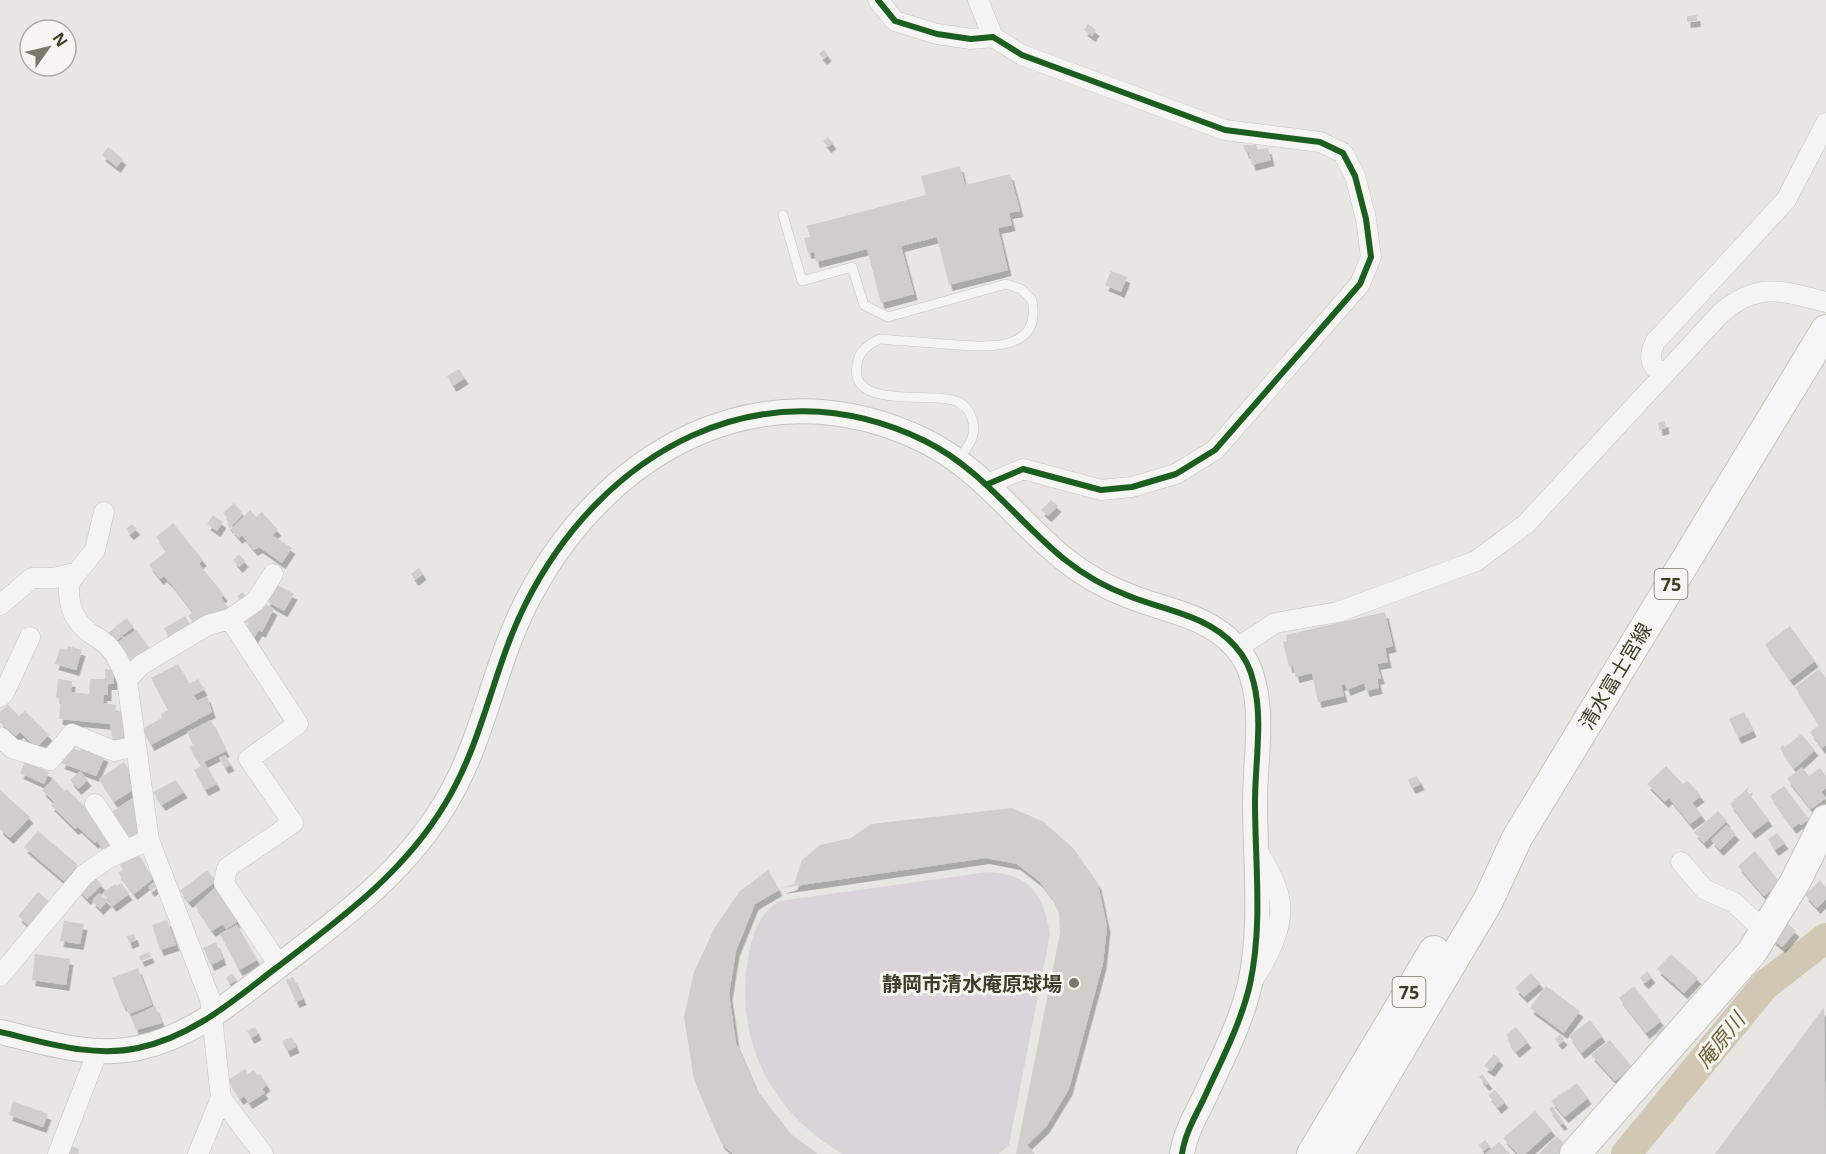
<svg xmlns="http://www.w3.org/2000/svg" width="1826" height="1154" viewBox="0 0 1826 1154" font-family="'Noto Sans','Noto Sans JP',sans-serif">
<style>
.park{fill:#dbd3da}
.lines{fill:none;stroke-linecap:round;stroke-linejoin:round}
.river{stroke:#d1c8b3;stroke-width:30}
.building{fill:#cfcecb;filter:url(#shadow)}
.service-casing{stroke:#c5c4c1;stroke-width:10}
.minor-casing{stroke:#c5c4c1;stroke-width:21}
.tertiary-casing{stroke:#c5c4c1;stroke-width:26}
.primary-casing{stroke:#c5c3bf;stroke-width:32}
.service{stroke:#f4f4f2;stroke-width:9}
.minor{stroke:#f4f4f2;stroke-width:20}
.tertiary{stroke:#f4f4f2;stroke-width:24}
.primary{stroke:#f6f6f6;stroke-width:30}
.cycleway-casing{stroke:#f6f5f1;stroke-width:10}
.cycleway{stroke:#1b5e20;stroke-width:6}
.poi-dot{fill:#7a786b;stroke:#f6f5f1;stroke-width:2}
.labels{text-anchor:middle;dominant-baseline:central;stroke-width:6;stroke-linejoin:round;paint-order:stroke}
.shield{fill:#f6f5f1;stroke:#777466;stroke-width:1.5}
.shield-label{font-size:18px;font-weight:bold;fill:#403c2a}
.street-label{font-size:20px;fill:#403c2a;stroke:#f6f5f1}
.poi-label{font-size:20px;font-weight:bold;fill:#403c2a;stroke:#f6f5f1;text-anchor:end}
.water-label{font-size:21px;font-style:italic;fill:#726336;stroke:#f6f5f1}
</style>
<defs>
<filter id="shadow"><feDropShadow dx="3.5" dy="6" stdDeviation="0" flood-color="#0004"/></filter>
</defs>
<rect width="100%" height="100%" fill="#e7e6e3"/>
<path class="park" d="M988 872C1031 875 1043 893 1050 934L1009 1145 999 1154H843C772 1114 734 1040 748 959 751 937 759 913 779 901Z"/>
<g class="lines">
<path class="river" d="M1626 1154 1765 985 1826 938"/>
</g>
<path class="building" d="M1697 15V21L1687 22V16Z
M1088 24 1096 30 1092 36 1084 30Z
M824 50 828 55 824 59 819 54Z
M828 137 833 143 828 147 823 141Z
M1243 145H1256L1258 150 1268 148 1271 160 1252 165 1249 152 1246 153Z
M108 147 123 159 117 167 102 155Z
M960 166 965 185 1010 174 1020 211 1009 213 1012 225 998 228 1008 270 949 285 937 237 901 246 914 294 881 303 867 249 816 262 814 252 808 253 804 238 810 237 807 226 926 195 921 176Z
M1111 271 1127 277 1121 292 1105 285Z
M459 369 465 378 453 386 447 376Z
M1665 421 1666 428 1659 430 1658 423Z
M1051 500 1058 506 1048 516 1041 510Z
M234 503 243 514 230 528 227 524 230 522 223 513Z
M250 510 256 517 262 512 278 530 272 535 292 548 282 563 259 547 254 550 242 535 239 538 231 529Z
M213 515 223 522 217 531 207 524Z
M173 523 203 560 199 564 224 595 221 598 232 612 199 629 188 616 193 612 172 585 164 576 160 579 149 565 167 551 156 537Z
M132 524 137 529 130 534 126 529Z
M239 554 245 561 239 567 233 560Z
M419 568 423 574 415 580 411 574Z
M276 584 294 594 284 611 266 601Z
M243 592 248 601 242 604 237 596Z
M261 601 274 609 262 632 259 630 252 641 242 635 249 624 243 621Z
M1385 612 1393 646 1385 648 1388 662 1377 664 1381 678 1377 679 1379 688 1366 691 1364 683 1347 690 1345 684 1341 685 1344 696 1318 702 1312 673 1296 677 1293 666 1289 667 1283 642 1287 641 1286 635Z
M185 616 194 631 172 643 164 628Z
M127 618 133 627 123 635 116 626Z
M1790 626 1815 661 1790 680 1765 644Z
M116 627 122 636 112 646 104 637Z
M136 630 154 654 132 670 125 661 130 658 118 642Z
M68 646 82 650 76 670 55 664 60 648 67 650Z
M178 664 189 684 198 679 204 690 194 695 197 701 207 696 212 712 151 745 142 729 162 718 161 714 168 710 151 678Z
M105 669 114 670V684H108V695H104L103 703 116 705 115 712 122 711 127 746 114 748 110 724 59 719 61 699 56 698 58 679 72 681 71 692 89 694 90 679H105Z
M1819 669 1826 678V745L1822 748 1810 732 1819 725 1795 687Z
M8 705 19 716 25 711 49 735 36 748 20 732 16 736 0 723V712Z
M1744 712 1753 731 1738 738 1729 719Z
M211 720 226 751 204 762 217 784 205 790 194 770 202 766 189 747 193 745 187 732Z
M1801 734 1815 750 1794 769 1780 748 1783 745 1785 747Z
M82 745 105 756 96 776 61 763 69 746 80 751Z
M225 755 231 765 225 768 219 758Z
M25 762 49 772 44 784 20 773Z
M124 762 131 773 128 775 136 788 114 802 99 779Z
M1666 766 1683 784 1688 781 1701 796 1692 803 1702 815 1690 824 1669 798 1665 802 1647 784Z
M1802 767 1809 776 1820 768 1826 776V788L1821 792 1826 798 1811 809 1787 779Z
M80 771 88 780 78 789 70 780Z
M1417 776 1421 784 1412 788 1408 780Z
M53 779 65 791 67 789 98 820 115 845 105 852 97 841 95 843 78 827 75 829 51 805 54 802 42 790Z
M176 780 184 792 162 805 153 792Z
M1750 786 1747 791 1769 820 1752 833 1730 804Z
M1784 786 1809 819 1801 825 1799 823 1793 828 1770 796Z
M0 790 30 817 10 838 0 829Z
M135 797 141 831 129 842 117 822 119 821 110 813Z
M1012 808 1044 822 1074 849 1098 884 1107 927 1103 963 1069 1089 1046 1127 1027 1145 1035 1154H1016L1060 933 1059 913 1052 898 1040 882 1017 864 986 858 781 888 794 884 802 860 820 845 851 838 871 824Z
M1718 811 1727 821 1704 843 1694 832Z
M1727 825 1736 834 1720 850 1711 840Z
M38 831 78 865 64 881 24 847Z
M1777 833 1785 843 1775 850 1768 839Z
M1755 851 1777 879 1778 885 1764 896 1738 866Z
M137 852 153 879 134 894 118 873 123 869 120 865Z
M207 870 216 881 189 902 180 891Z
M768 870 779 890 755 904 736 951 729 994 736 1043 756 1089 792 1135 818 1154H733L721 1143 694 1080 684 1017 694 972 715 927 740 891Z
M93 875 102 885 87 899 78 889Z
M1820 880 1826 887V899L1817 908 1805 895Z
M154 882 157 886 151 891 148 887Z
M121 883 129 894 113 906 103 893 115 884 117 886Z
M218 885 238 916 235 918 237 922 226 929 223 924 212 931 195 906Z
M38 892 51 903 29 926 18 916Z
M99 893 108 901 100 909 92 901Z
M167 920 176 945 160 950 152 925Z
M64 921 84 924 80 944 60 941Z
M1786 922 1796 931 1782 947 1771 938Z
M237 925 257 960 239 970 220 934Z
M134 934 136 940 129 943 127 936Z
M216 942 223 959 211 965 203 948Z
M149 952 151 957 141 961 139 956Z
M35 954 70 959 66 985 32 980Z
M1671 954 1698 978 1684 993 1657 969Z
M138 968 152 1005 129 1014 125 1005 123 1006 112 978Z
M1647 971 1652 977 1645 983 1640 978Z
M232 973 237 980 230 984 226 978Z
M1531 973 1540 983 1524 997 1515 988Z
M293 977 303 999 296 1002 286 980Z
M1546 986 1580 1011 1564 1033 1530 1008Z
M1634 986 1661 1021 1646 1033 1619 998Z
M155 1006 162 1023 136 1030 131 1017Z
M1824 1007 1826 1154H1715Z
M1590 1020 1602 1036 1581 1053 1569 1036Z
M1663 1026 1670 1032 1661 1040 1655 1035Z
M255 1027 258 1034 251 1038 247 1031Z
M1516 1027 1528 1042 1516 1052 1507 1040 1509 1038 1506 1035Z
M1560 1035 1564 1039 1559 1044 1555 1039Z
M292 1037 296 1047 287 1051 282 1041Z
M1610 1040 1632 1067 1615 1081 1591 1055Z
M1494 1054 1500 1059 1491 1071 1484 1066Z
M245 1069 248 1074 254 1070 257 1075 260 1074 267 1085 262 1089 265 1093 249 1103 244 1096 240 1099 228 1080Z
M1482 1074 1489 1083 1486 1085 1479 1077Z
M1577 1083 1588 1098 1565 1117 1551 1101Z
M1495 1090 1505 1102 1498 1108 1488 1095Z
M13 1101 48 1114 43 1127 9 1115Z
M1552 1106 1564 1123 1561 1125 1549 1109Z
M1535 1111 1552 1130 1525 1154H1518L1503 1138Z
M1556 1136 1570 1149 1566 1154H1539Z
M1485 1140 1490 1146 1483 1151 1479 1145Z
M1499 1142 1510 1154H1485Z
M71 1146 79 1149 78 1154H68Z"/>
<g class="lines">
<g class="service-casing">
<path id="service" d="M783 215 802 281 852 267 864 305 888 317 1006 284 1021 289 1032 300C1043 356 979 346 944 344 923 342 901 341 880 339 867 345 859 351 857 365 849 412 937 390 958 402 965 405 970 412 972 419 978 436 968 446 958 460"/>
</g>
<g class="minor-casing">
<path id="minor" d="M878 0 895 21 937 34 971 39 993 37 1022 55 1225 130 1320 142 1343 153 1355 176 1366 219 1371 257 1360 284 1215 450 1176 474 1132 487 1101 490 1023 469 988 484
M978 0 993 37
M1663 376C1650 365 1648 358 1655 342L1786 200 1826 123
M104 512 95 550 72 579 70 574C67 598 69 617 90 633 96 637 104 641 109 647 118 656 122 669 127 680
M0 605 32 578H54L70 574
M230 619 298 724 249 759 293 823 227 868 224 883 279 965
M1237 648 1275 623 1338 612 1476 561 1526 524 1721 313C1759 281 1782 291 1826 302
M0 697 4 693 30 637
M0 737 12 748 50 760 72 734 114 751 136 746
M95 804 125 850
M1681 862 1704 889 1733 902 1765 931
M0 976 84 875 108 858 149 840
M1252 981C1267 960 1283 929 1280 903 1278 885 1266 866 1258 851
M221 1098 263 1154
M58 1154 97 1053
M198 1154 221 1098 210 999 149 840 127 680 141 665 208 625 230 619 256 601 273 574"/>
</g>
<g class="tertiary-casing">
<path id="tertiary" d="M0 1032C45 1042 91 1058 138 1048 192 1037 234 1000 276 968 340 919 403 874 445 804 483 742 493 669 525 605 601 452 761 361 925 441 982 469 1016 520 1064 559 1084 575 1105 587 1129 596 1166 611 1207 615 1235 646 1245 657 1251 669 1254 684 1263 721 1255 763 1255 802 1255 863 1263 924 1250 984 1241 1023 1222 1059 1206 1094 1197 1114 1185 1132 1182 1154"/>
</g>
<g class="primary-casing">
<path id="primary" d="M1312 1154 1434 951
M1338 1154 1488 901 1517 838 1826 330
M1575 1154 1752 952 1795 882 1826 820"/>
</g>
<use href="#service" class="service"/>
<use href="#minor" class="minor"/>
<use href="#tertiary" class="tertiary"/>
<use href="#primary" class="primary"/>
<g class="cycleway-casing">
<path id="cycleway" d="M878 0 895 21 937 34 971 39 993 37 1022 55 1225 130 1320 142 1343 153 1355 176 1366 219 1371 257 1360 284 1215 450 1176 474 1132 487 1101 490 1023 469 988 484
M0 1032C45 1042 91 1058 138 1048 192 1037 234 1000 276 968 340 919 403 874 445 804 483 742 493 669 525 605 601 452 761 361 925 441 982 469 1016 520 1064 559 1084 575 1105 587 1129 596 1166 611 1207 615 1235 646 1245 657 1251 669 1254 684 1263 721 1255 763 1255 802 1255 863 1263 924 1250 984 1241 1023 1222 1059 1206 1094 1197 1114 1185 1132 1182 1154"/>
</g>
<use href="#cycleway" class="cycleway"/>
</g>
<circle class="poi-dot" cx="1074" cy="983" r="6"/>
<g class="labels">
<g class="shield">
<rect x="1654.5" y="569" width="33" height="30" rx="4.5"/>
<rect x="1392.5" y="977" width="33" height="30" rx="4.5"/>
</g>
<g class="shield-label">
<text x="1671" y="584">75</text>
<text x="1409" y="992">75</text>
</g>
<g class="street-label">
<text transform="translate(1615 676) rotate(-59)">清水富士宮線</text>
</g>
<g class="poi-label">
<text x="1062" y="983">静岡市清水庵原球場</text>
</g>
<g class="water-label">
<text transform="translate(1720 1040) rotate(-51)">庵原川</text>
</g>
</g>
<g transform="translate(48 48) rotate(56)"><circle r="28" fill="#f6f5f1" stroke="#adaba1" stroke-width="1.5"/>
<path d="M0-4.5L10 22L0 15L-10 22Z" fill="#7a786b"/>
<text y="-9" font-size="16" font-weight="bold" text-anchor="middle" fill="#403c2a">N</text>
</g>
</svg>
